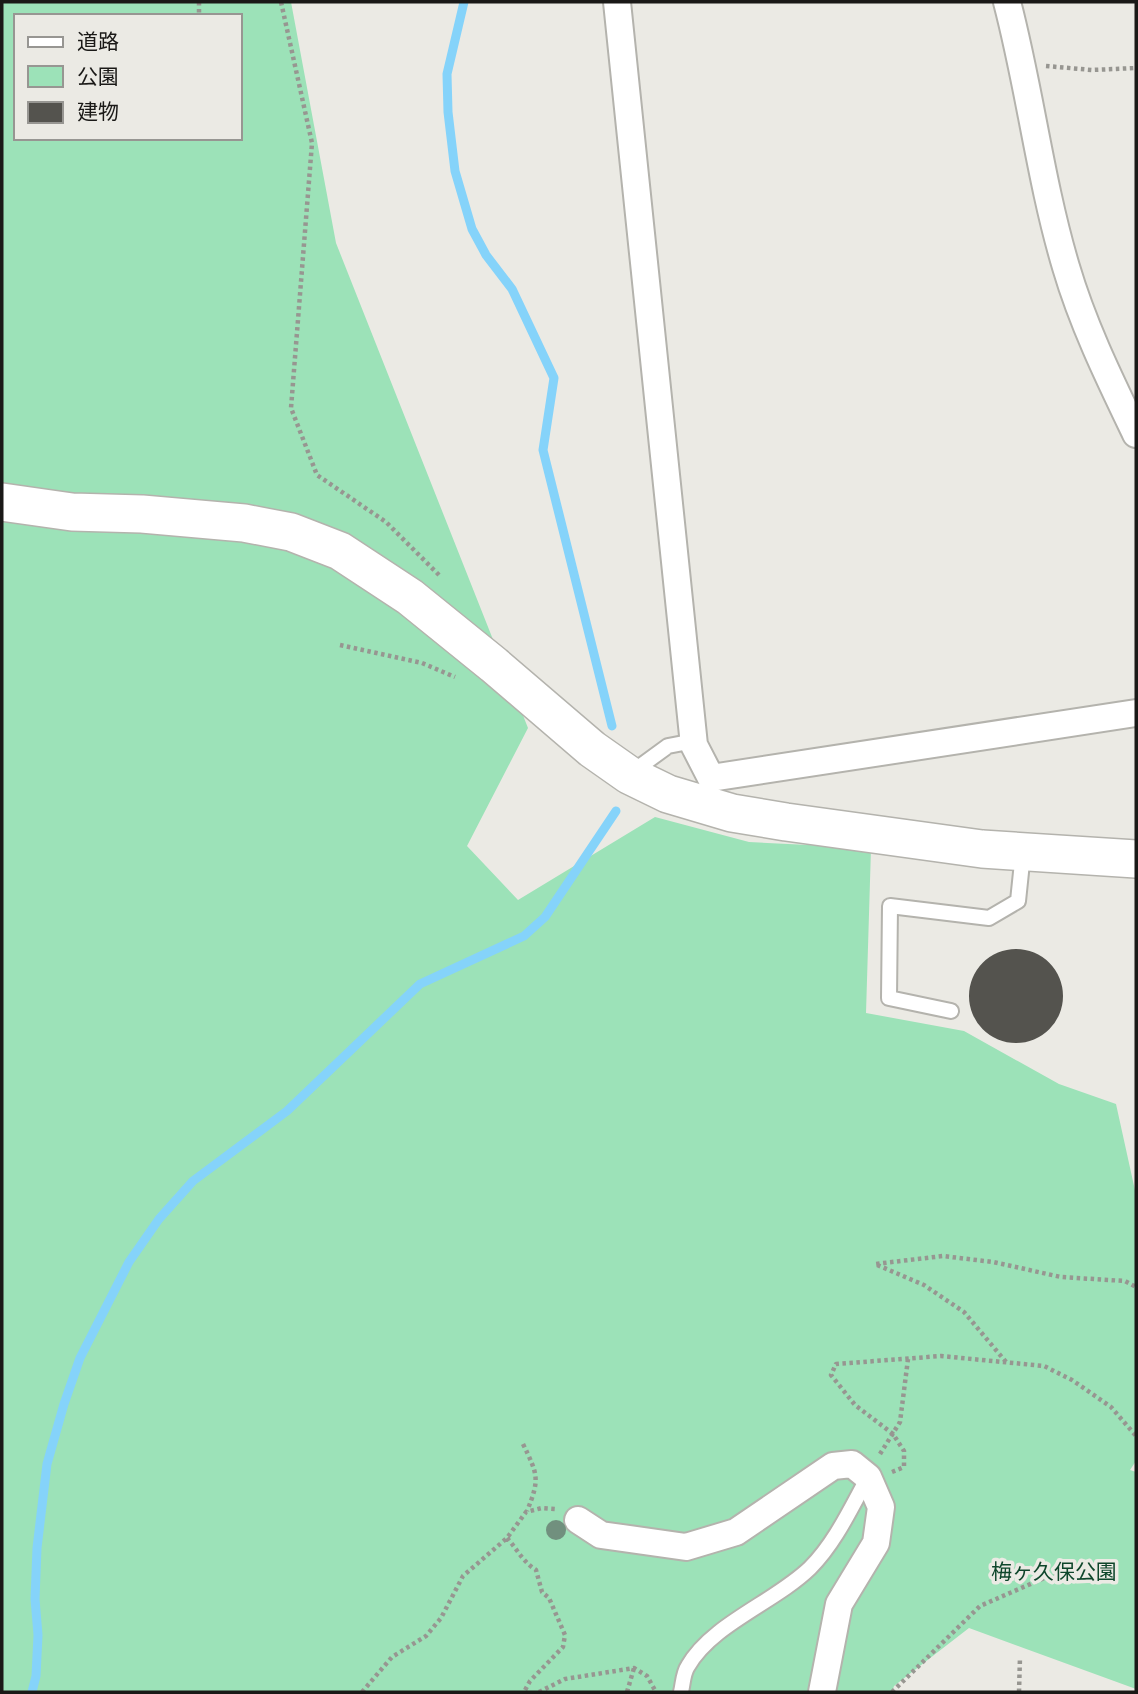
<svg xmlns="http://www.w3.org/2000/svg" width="1138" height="1694" viewBox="0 0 1138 1694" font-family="'Sofia Sans Condensed','Noto Sans JP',sans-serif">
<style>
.green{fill:#9ce2b8;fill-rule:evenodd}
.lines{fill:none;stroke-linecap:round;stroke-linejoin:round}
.stream{stroke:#85d3fa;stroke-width:9}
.building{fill:#54534e}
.lane-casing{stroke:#b4b3ad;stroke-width:18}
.street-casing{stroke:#b4b3ad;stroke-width:30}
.secondary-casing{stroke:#b4b3ad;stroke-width:40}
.path{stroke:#979691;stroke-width:4.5;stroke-dasharray:3.5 3.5;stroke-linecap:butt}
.lane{stroke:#fff;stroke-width:14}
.street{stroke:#fff;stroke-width:26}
.secondary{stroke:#fff;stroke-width:37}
.tree{fill:#71907e}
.labels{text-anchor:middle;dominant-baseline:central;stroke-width:7;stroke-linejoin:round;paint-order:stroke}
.park-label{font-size:21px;fill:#0e462b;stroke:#ebeae4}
</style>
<rect width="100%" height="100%" fill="#ebeae4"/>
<path class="green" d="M2 2H291L336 243 528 728 467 846 518 900 655 817 749 842 871 848 866 1013 964 1031 1059 1084 1116 1104 1136 1195V1461L1130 1470 1136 1472V1689L969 1628 894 1686 892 1692H2ZM16 16H240V138H16Z"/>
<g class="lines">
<path class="stream" d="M464 2 447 74 448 112 455 171 472 229 486 255 512 289 554 378 543 450 612 726
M32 1692 36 1676 38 1635 35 1599 37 1548 47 1464 64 1404 80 1358 129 1262 159 1219 193 1181 287 1111 420 984 524 936 545 917 616 811"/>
</g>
<path class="building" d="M969 996a47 47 0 1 1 94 0a47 47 0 1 1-94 0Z"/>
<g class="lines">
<g class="lane-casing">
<path id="lane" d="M631 773 668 746 694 741
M951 1011 889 998 890 906 989 918 1018 901 1023 853
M681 1692C683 1684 683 1673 688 1666 712 1624 775 1602 810 1568 835 1543 851 1508 868 1477"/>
</g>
<g class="street-casing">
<path id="street" d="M617 2 694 745 711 778 1136 713
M1007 2C1030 89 1040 180 1066 267 1083 325 1110 380 1136 434
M578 1520 601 1535 686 1547 736 1532 833 1466 852 1464 868 1477 881 1507 876 1543 839 1604 822 1692"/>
</g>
<g class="secondary-casing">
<path id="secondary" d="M2 502 72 512 142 514 244 523 291 532 340 551 410 597 494 665 592 749 629 775 668 794 732 813 786 822 982 849 1136 859"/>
</g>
<path class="path" d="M199 2V16
M281 2 312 143 291 408 317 475 386 522 441 577
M1046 66 1092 70 1136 68
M340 645 422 663 455 677
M1006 1362 964 1312 924 1285 875 1264 943 1256 993 1262 1061 1277 1125 1281 1136 1287
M523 1444C538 1475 540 1479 527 1511
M880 1454 900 1422 908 1359
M892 1472 904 1467V1451L893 1434 855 1405 831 1375 836 1364 941 1356 1044 1366 1072 1380 1111 1407 1136 1436
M507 1538C517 1549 523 1562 536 1570L542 1592 549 1598 565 1635 563 1647 530 1681 524 1692
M362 1692 392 1657 426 1636 441 1618 463 1576 507 1538 526 1512 542 1508 556 1509
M539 1692 565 1679 634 1668 647 1676 656 1692
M627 1692 634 1668
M892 1692 980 1606 1058 1572
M1019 1692 1020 1657"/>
<use href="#lane" class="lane"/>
<use href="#street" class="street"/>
<use href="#secondary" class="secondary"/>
</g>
<circle class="tree" cx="556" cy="1530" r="10"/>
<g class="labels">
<g class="park-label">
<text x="1054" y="1572">梅ヶ久保公園</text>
</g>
</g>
<rect width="1138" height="1694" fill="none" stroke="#1a1917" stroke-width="7"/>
<rect x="14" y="14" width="228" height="126" fill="#ebeae4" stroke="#979692" stroke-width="2"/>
<rect x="28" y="37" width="35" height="10" fill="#ffffff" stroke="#979692" stroke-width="2"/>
<text x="77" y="49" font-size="21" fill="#1a1917">道路</text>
<rect x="28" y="66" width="35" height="21" fill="#9ce2b8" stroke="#979692" stroke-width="2"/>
<text x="77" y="84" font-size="21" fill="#1a1917">公園</text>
<rect x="28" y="102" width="35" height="21" fill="#54534e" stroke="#979692" stroke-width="2"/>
<text x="77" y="119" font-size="21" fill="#1a1917">建物</text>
</svg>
